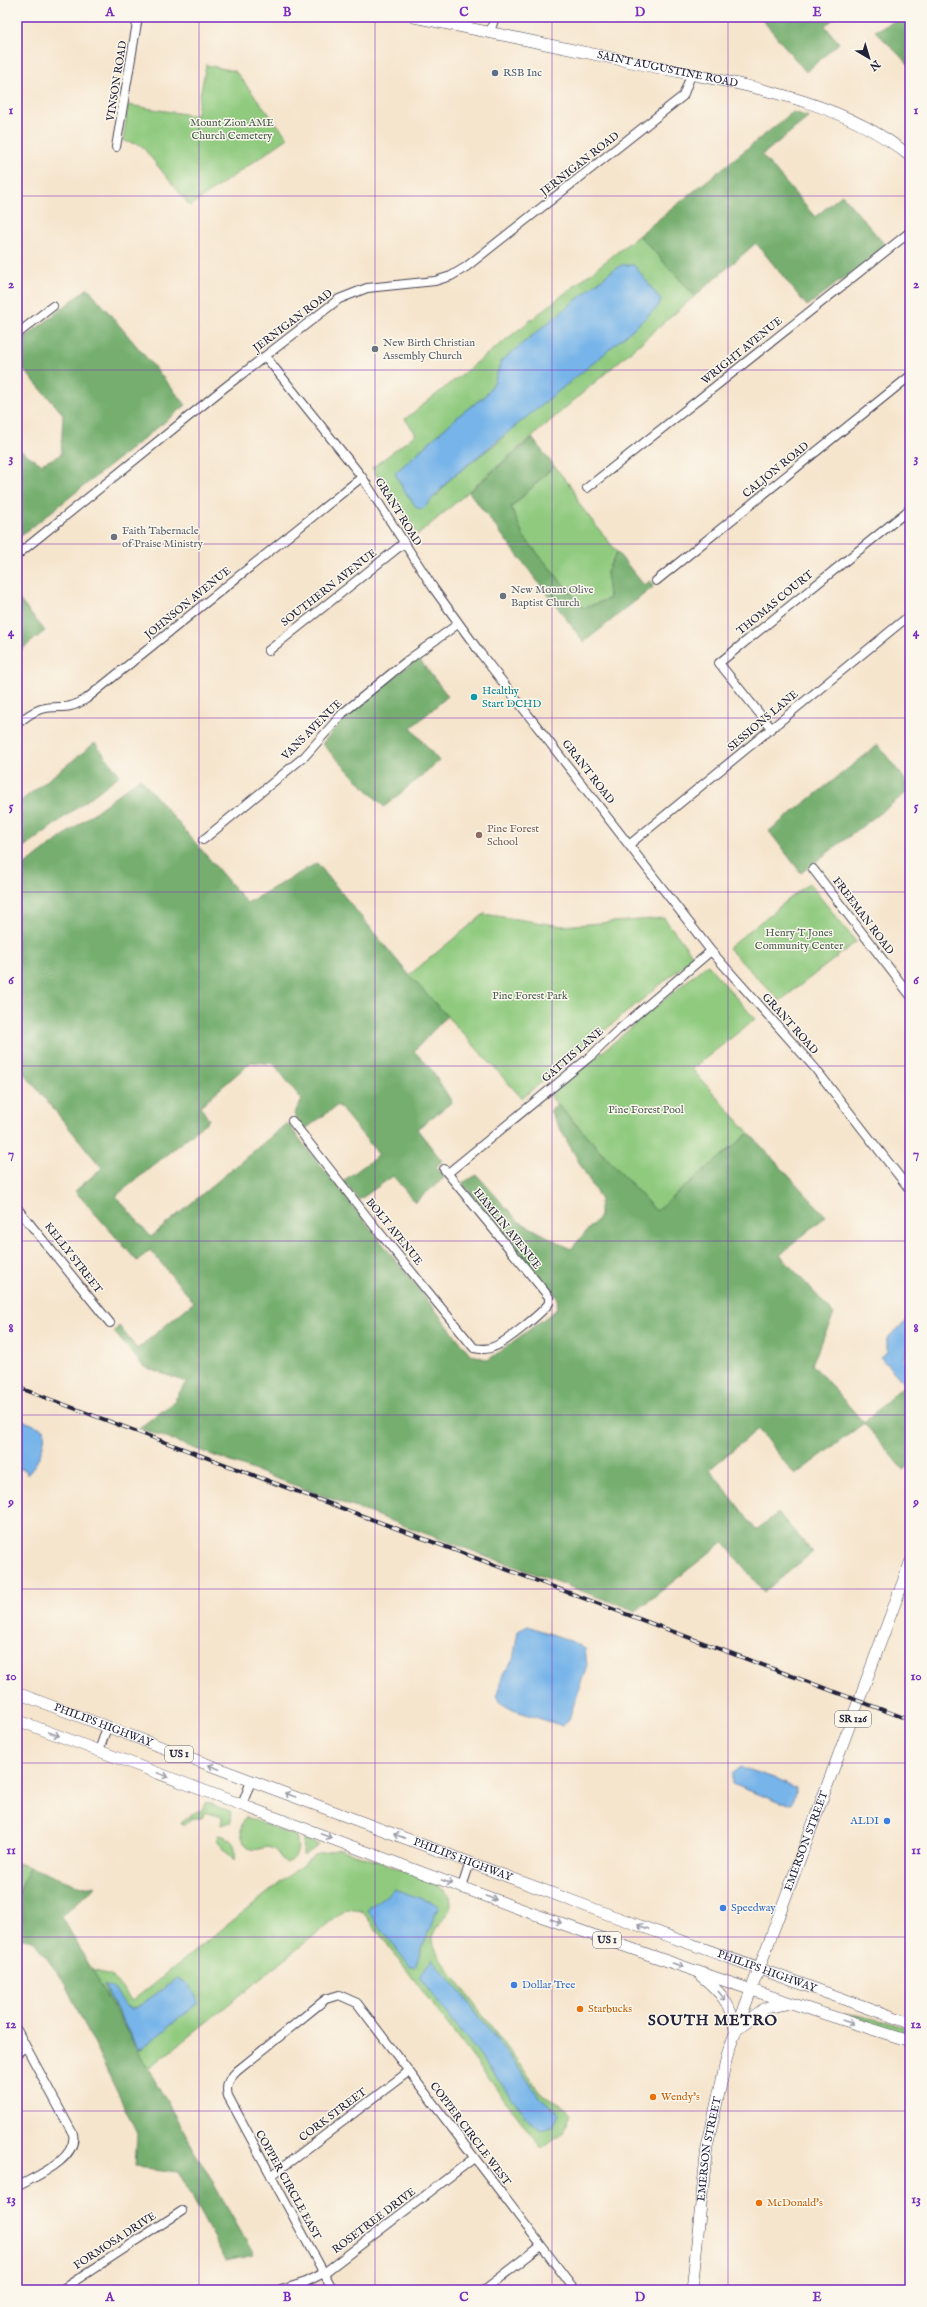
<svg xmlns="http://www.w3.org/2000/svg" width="927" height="2307" viewBox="0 0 927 2307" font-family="'IM FELL English',serif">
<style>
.green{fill:#90ca7f;stroke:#59765d;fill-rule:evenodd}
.forest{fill:#74ae6e;stroke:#4b6854}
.water{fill:#76b4e9;stroke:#4c6b92}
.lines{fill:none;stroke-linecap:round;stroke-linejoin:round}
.minor-casing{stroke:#423f51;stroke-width:10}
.major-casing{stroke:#423f51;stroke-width:12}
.minor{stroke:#fff;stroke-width:8}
.major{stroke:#fff;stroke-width:11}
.rail-casing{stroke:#22223b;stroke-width:4}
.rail{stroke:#fbf7ec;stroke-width:2.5;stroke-dasharray:8;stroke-linecap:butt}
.oneway{stroke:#9c9ca7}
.grid{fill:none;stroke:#7b2cbf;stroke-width:1;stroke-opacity:0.55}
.service-dot{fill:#5c6f8a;stroke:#fbf7ec;stroke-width:1.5}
.worship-dot{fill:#6b7280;stroke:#fbf7ec;stroke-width:1.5}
.culture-dot{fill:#0f9aa8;stroke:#fbf7ec;stroke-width:1.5}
.education-dot{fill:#8d6e63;stroke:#fbf7ec;stroke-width:1.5}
.shop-dot{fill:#3f7fe0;stroke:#fbf7ec;stroke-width:1.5}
.food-dot{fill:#e8710a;stroke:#fbf7ec;stroke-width:1.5}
.labels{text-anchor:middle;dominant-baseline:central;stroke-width:3;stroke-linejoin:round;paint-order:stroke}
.shield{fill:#fbf7ec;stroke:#636270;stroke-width:1}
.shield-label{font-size:10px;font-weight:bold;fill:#22223b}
.street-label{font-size:11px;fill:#22223b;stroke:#fbf7ec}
.service-label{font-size:11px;fill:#4e5e75;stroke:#fbf7ec;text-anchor:start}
.park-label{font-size:11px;fill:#485d53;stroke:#fbf7ec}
.worship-label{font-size:11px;fill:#5b616d;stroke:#fbf7ec;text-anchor:start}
.culture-label{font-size:11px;fill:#0d838f;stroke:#fbf7ec;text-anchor:start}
.education-label{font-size:11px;fill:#785e54;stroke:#fbf7ec;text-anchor:start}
.shop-label{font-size:11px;fill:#366cbe;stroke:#fbf7ec;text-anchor:start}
.food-label{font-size:11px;fill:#c56008;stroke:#fbf7ec;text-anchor:start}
.district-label{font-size:15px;font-weight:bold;letter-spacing:1px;fill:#22223b;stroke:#fbf7ec}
.neatline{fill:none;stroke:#7b2cbf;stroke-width:1.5}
.grid-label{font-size:13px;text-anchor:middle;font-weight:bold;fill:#7b2cbf}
</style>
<rect width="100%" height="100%" fill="#fbf7ec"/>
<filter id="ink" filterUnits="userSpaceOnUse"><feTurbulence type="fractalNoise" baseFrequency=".025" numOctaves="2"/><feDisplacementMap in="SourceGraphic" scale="8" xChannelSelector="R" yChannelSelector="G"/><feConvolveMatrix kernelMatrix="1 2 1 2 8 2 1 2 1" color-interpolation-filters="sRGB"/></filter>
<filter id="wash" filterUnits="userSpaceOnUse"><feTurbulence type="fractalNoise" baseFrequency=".012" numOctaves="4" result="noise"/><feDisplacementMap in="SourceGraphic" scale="16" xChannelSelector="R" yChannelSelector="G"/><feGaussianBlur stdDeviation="0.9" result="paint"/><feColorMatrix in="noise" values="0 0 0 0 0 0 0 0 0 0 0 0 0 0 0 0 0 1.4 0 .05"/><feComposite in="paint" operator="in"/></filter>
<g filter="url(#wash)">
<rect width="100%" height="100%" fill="#f6e5cd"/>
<path class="green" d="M206 65 235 71 288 138 190 206 141 145 123 141 128 105 196 116Z
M639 235 695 296 418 535 372 468 416 434 405 419ZM502 361 503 438 450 479 436 497 395 473 463 412 484 397 494 383Z
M554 466 574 490 579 504 617 552 607 571 609 599 583 608 524 537 511 508Z
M809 883 856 942 780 1001 728 948Z
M484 914 562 926 664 918 694 957 522 1098 409 975Z
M707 964 755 1019 692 1069 749 1133 656 1211 550 1096Z
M206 1802 232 1812 231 1822 221 1825 222 1817 205 1812 202 1818H192L183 1825 181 1823 197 1811H201Z
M246 1817 296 1836C299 1847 299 1858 287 1863 280 1860 278 1850 271 1848 263 1845 257 1853 249 1848 240 1840 238 1826 246 1817Z
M218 1835C233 1837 238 1847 234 1860L217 1840Z
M304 1839 319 1845 304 1856 303 1855Z
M340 1849C362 1857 436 1878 448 1894 451 1898 452 1904 450 1909 440 1929 425 1929 438 1955L542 2094C552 2101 563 2104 571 2113L564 2132 542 2149 362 1911 347 1909 147 2070 91 1970 111 1975 132 2001 315 1855ZM420 1978 464 1996 543 2101 538 2129ZM177 1979 197 1999 196 2004 141 2049 137 2048 104 1986C122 1992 118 2003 132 2009L139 2006Z
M17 1863 30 1867 17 1896Z
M845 2014 885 2021 910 2029V2033L896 2031Z"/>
<path class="forest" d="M760 17H836L825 26 839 43 806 72Z
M903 17H910V66L875 31Z
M793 112 809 117 762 155 815 217 842 195 886 246 807 306 756 243 695 296 639 235Z
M88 288 186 405 17 539V448L41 464 61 455 63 414 17 362V344Z
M532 438 554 466 511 507 524 537 583 608 609 599 607 571 617 552 644 585 650 581 653 587 584 642 469 492Z
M17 597 45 631 17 653Z
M418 658 448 696 411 728 439 761 384 807 322 744 343 719Z
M95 743 120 775 17 853V804Z
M878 745 910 786V790L801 873 769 831Z
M140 778 247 903 317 863 409 975 447 1016 414 1051 431 1069 452 1102 417 1129 442 1161 436 1167 445 1177 415 1202 393 1176 359 1200 343 1181 379 1155 338 1105 304 1130 294 1114 302 1100 274 1064 251 1062 200 1106 209 1120 116 1196 151 1237 287 1123 470 1354 488 1360 556 1310 558 1298 462 1183 477 1175 518 1221 571 1249 600 1216V1199L550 1111 557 1104 656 1211 749 1133 826 1216 780 1255 834 1314 812 1364 864 1423 905 1384 910 1377V1464L903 1470 864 1423 795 1475 758 1429 710 1469 756 1530 778 1513 813 1552 764 1592 723 1542 636 1611 139 1428 173 1403 186 1382 144 1367 114 1332 119 1326 137 1349 194 1302 150 1250 137 1261 75 1191 102 1168 19 1067 17 1068V871Z
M30 1867 82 1887 96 1885 62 1917 254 2255 226 2261 178 2172 135 2167 137 2133 63 1980 33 1940 17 1937V1896Z"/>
<path class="water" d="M621 265H634L661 300 658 307 597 360 450 479 423 509 417 508 403 489 395 473 463 412 484 397 494 383 501 361 608 274Z
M910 1318V1345L903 1360 910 1363V1377L905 1384 880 1357 887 1352V1338Z
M17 1418 44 1429C47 1442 37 1466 27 1475L26 1470 17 1468Z
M528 1626C548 1634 567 1637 585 1649L587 1665 569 1719 563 1726 513 1710 501 1703 497 1695 503 1674 513 1660 518 1631Z
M741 1767 774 1778 796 1789 792 1804 781 1803 732 1784V1774Z
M395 1889 439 1905 415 1967H410L367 1910Z
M432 1959 464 1996 541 2098 559 2113 553 2127 542 2130 533 2125 420 1978V1975Z
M177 1979C187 1980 198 1994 197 2004L141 2049 137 2048 104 1985 114 1989 126 2006 132 2009 139 2006Z"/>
</g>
<g filter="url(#ink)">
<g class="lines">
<g class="minor-casing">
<path id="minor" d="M490 32 495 17
M116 147 138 17
M17 334 53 306
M265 356 362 477 434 589 481 654 711 951 814 1067 910 1190
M587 488 910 232
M17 555 224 388 339 299 367 288 435 281 451 276 466 267 683 96 691 75
M656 581 910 376
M268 651 404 543
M17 724C24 718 32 712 41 709 60 704 65 712 86 699L362 477
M771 728 719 663 910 509
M203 840 305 756 343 713 408 660 458 624
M630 844 910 615
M813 869 910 995
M292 1121 375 1227 474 1348C481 1349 486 1350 493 1347 505 1343 541 1314 549 1303V1297L444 1169
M448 1173 592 1055 617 1031 711 951
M17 1208 110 1323
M99 1751 107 1727
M242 1805 251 1781
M462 1887 470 1862
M17 2030 73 2134C78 2159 36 2176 17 2187
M17 2053 26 2047
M271 2176 408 2072
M61 2290 182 2211
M281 2290 306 2282 324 2273 474 2158
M333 2290 228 2096C225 2085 229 2079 237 2071L326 1999 339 1995 357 2003 575 2290
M484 2290 541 2246"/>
</g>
<g class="major-casing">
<g id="major">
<path id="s1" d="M414 17C493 33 571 49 650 66 740 85 837 97 910 156"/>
<path id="s2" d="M17 1693 610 1915 910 2023"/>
<path d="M17 1720C313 1831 608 1948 910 2041"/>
<path d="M701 1976C720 1991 732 2005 735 2030"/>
<path d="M735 2030 765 2008 786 2004"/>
<path id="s3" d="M692 2290 707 2147 728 2052 910 1563"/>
</g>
</g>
<use href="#minor" class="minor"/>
<use href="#major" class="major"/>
<g class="rail-casing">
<path id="rail" d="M17 1387 910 1720"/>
</g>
<use href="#rail" class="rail"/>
</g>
<defs><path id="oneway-shaft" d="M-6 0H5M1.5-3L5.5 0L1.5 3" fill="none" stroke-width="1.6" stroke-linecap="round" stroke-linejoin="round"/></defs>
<g class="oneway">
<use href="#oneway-shaft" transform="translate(54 1734) rotate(20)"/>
<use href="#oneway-shaft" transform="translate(214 1767) rotate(-159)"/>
<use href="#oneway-shaft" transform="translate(163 1775) rotate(21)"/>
<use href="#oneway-shaft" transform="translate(290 1795) rotate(-160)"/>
<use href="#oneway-shaft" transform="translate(326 1836) rotate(21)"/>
<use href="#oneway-shaft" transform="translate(399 1836) rotate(-160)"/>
<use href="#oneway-shaft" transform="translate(447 1882) rotate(20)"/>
<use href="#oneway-shaft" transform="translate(491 1898) rotate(20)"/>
<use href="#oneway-shaft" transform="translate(556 1921) rotate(20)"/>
<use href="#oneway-shaft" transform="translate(643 1927) rotate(-160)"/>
<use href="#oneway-shaft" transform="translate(678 1965) rotate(19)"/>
<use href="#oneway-shaft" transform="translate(722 1996) rotate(51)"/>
<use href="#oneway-shaft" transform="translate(848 2022) rotate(18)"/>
</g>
</g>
<path class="grid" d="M199 17V2290M375 17V2290M552 17V2290M728 17V2290M17 196H910M17 370H910M17 544H910M17 718H910M17 892H910M17 1066H910M17 1241H910M17 1415H910M17 1589H910M17 1763H910M17 1937H910M17 2111H910"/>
<circle class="service-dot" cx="495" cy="73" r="4"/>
<g class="worship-dot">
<circle cx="375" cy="349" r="4"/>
<circle cx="114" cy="537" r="4"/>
<circle cx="503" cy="596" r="4"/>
</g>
<circle class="culture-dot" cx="474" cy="697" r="4"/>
<circle class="education-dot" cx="479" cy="835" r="4"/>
<g class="shop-dot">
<circle cx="887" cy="1821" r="4"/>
<circle cx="723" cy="1908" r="4"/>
<circle cx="514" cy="1985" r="4"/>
</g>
<g class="food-dot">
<circle cx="580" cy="2009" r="4"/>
<circle cx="653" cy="2097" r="4"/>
<circle cx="759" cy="2203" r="4"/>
</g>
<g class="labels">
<g class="shield">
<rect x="835" y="1711" width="36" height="16" rx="3"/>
<rect x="165" y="1746" width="28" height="16" rx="3"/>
<rect x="593" y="1932" width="28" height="16" rx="3"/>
</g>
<g class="shield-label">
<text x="853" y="1719">SR 126</text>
<text x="179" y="1754">US 1</text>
<text x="607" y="1940">US 1</text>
</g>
<g class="street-label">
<text stroke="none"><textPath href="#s1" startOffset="259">SAINT AUGUSTINE ROAD</textPath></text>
<text transform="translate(117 81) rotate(-81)">VINSON ROAD</text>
<text transform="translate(580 164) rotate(-38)">JERNIGAN ROAD</text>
<text transform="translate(293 321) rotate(-37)">JERNIGAN ROAD</text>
<text transform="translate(742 351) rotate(-39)">WRIGHT AVENUE</text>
<text transform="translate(776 470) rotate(-39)">CALJON ROAD</text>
<text transform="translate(398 512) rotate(58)">GRANT ROAD</text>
<text transform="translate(329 588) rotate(-38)">SOUTHERN AVENUE</text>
<text transform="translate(188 603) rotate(-39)">JOHNSON AVENUE</text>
<text transform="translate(775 603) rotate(-39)">THOMAS COURT</text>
<text transform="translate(763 721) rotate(-40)">SESSIONS LANE</text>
<text transform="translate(312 730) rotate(-45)">VANS AVENUE</text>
<text transform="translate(588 772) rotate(52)">GRANT ROAD</text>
<text transform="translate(863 916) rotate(53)">FREEMAN ROAD</text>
<text transform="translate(790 1024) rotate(48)">GRANT ROAD</text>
<text transform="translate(573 1055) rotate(-41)">GATTIS LANE</text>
<text transform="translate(507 1229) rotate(51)">HAMLIN AVENUE</text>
<text transform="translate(394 1232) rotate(51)">BOLT AVENUE</text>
<text transform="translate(73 1258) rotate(52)">KELLY STREET</text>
<text stroke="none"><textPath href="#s2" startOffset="92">PHILIPS HIGHWAY</textPath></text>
<text stroke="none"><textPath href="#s3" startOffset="466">EMERSON STREET</textPath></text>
<text stroke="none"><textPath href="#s2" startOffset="476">PHILIPS HIGHWAY</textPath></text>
<text stroke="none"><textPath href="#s2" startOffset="800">PHILIPS HIGHWAY</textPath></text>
<text transform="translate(333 2115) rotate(-37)">CORK STREET</text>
<text transform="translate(470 2134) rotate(53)">COPPER CIRCLE WEST</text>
<text stroke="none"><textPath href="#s3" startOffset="142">EMERSON STREET</textPath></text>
<text transform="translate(288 2185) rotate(61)">COPPER CIRCLE EAST</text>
<text transform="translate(374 2221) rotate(-37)">ROSETREE DRIVE</text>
<text transform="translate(115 2241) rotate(-33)">FORMOSA DRIVE</text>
</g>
<g class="service-label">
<text x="503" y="73">RSB Inc</text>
</g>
<g class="park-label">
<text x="232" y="123">Mount Zion AME<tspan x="232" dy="13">Church Cemetery</tspan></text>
<text x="799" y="933">Henry T Jones<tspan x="799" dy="13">Community Center</tspan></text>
<text x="530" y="996">Pine Forest Park</text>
<text x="646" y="1110">Pine Forest Pool</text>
</g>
<g class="worship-label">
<text x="383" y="343">New Birth Christian<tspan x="383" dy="13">Assembly Church</tspan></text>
<text x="122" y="531">Faith Tabernacle<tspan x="122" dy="13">of Praise Ministry</tspan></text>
<text x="511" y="590">New Mount Olive<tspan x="511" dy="13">Baptist Church</tspan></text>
</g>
<g class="culture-label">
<text x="482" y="691">Healthy<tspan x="482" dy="13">Start DCHD</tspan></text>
</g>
<g class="education-label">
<text x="487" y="829">Pine Forest<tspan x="487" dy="13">School</tspan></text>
</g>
<g class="shop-label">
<text x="879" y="1821" text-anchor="end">ALDI</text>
<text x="731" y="1908">Speedway</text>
<text x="522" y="1985">Dollar Tree</text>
</g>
<g class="food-label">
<text x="588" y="2009">Starbucks</text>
<text x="661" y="2097">Wendy's</text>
<text x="767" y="2203">McDonald's</text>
</g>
<g class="district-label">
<text x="713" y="2020">SOUTH METRO</text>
</g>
</g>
<rect width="927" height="2307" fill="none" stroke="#fbf7ec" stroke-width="44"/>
<g transform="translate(869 58) rotate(142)" stroke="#fbf7ec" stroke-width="3" paint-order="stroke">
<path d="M0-3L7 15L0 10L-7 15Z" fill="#22223b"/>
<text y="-6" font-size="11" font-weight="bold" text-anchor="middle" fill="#22223b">N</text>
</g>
<rect x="22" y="22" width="883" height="2263" class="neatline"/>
<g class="grid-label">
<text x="110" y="16">A</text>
<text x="287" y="16">B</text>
<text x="464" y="16">C</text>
<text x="640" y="16">D</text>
<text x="817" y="16">E</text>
<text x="11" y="114">1</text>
<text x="916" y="114">1</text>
<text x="11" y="288">2</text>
<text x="916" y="288">2</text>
<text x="11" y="462">3</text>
<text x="916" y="462">3</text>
<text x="11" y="636">4</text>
<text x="916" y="636">4</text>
<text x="11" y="810">5</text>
<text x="916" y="810">5</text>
<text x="11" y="984">6</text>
<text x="916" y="984">6</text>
<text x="11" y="1158">7</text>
<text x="916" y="1158">7</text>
<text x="11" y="1332">8</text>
<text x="916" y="1332">8</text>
<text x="11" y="1506">9</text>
<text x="916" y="1506">9</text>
<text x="11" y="1680">10</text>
<text x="916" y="1680">10</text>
<text x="11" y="1854">11</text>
<text x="916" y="1854">11</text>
<text x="11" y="2028">12</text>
<text x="916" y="2028">12</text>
<text x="11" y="2203">13</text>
<text x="916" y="2203">13</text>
<text x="110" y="2301">A</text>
<text x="287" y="2301">B</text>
<text x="464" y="2301">C</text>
<text x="640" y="2301">D</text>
<text x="817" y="2301">E</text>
</g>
</svg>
